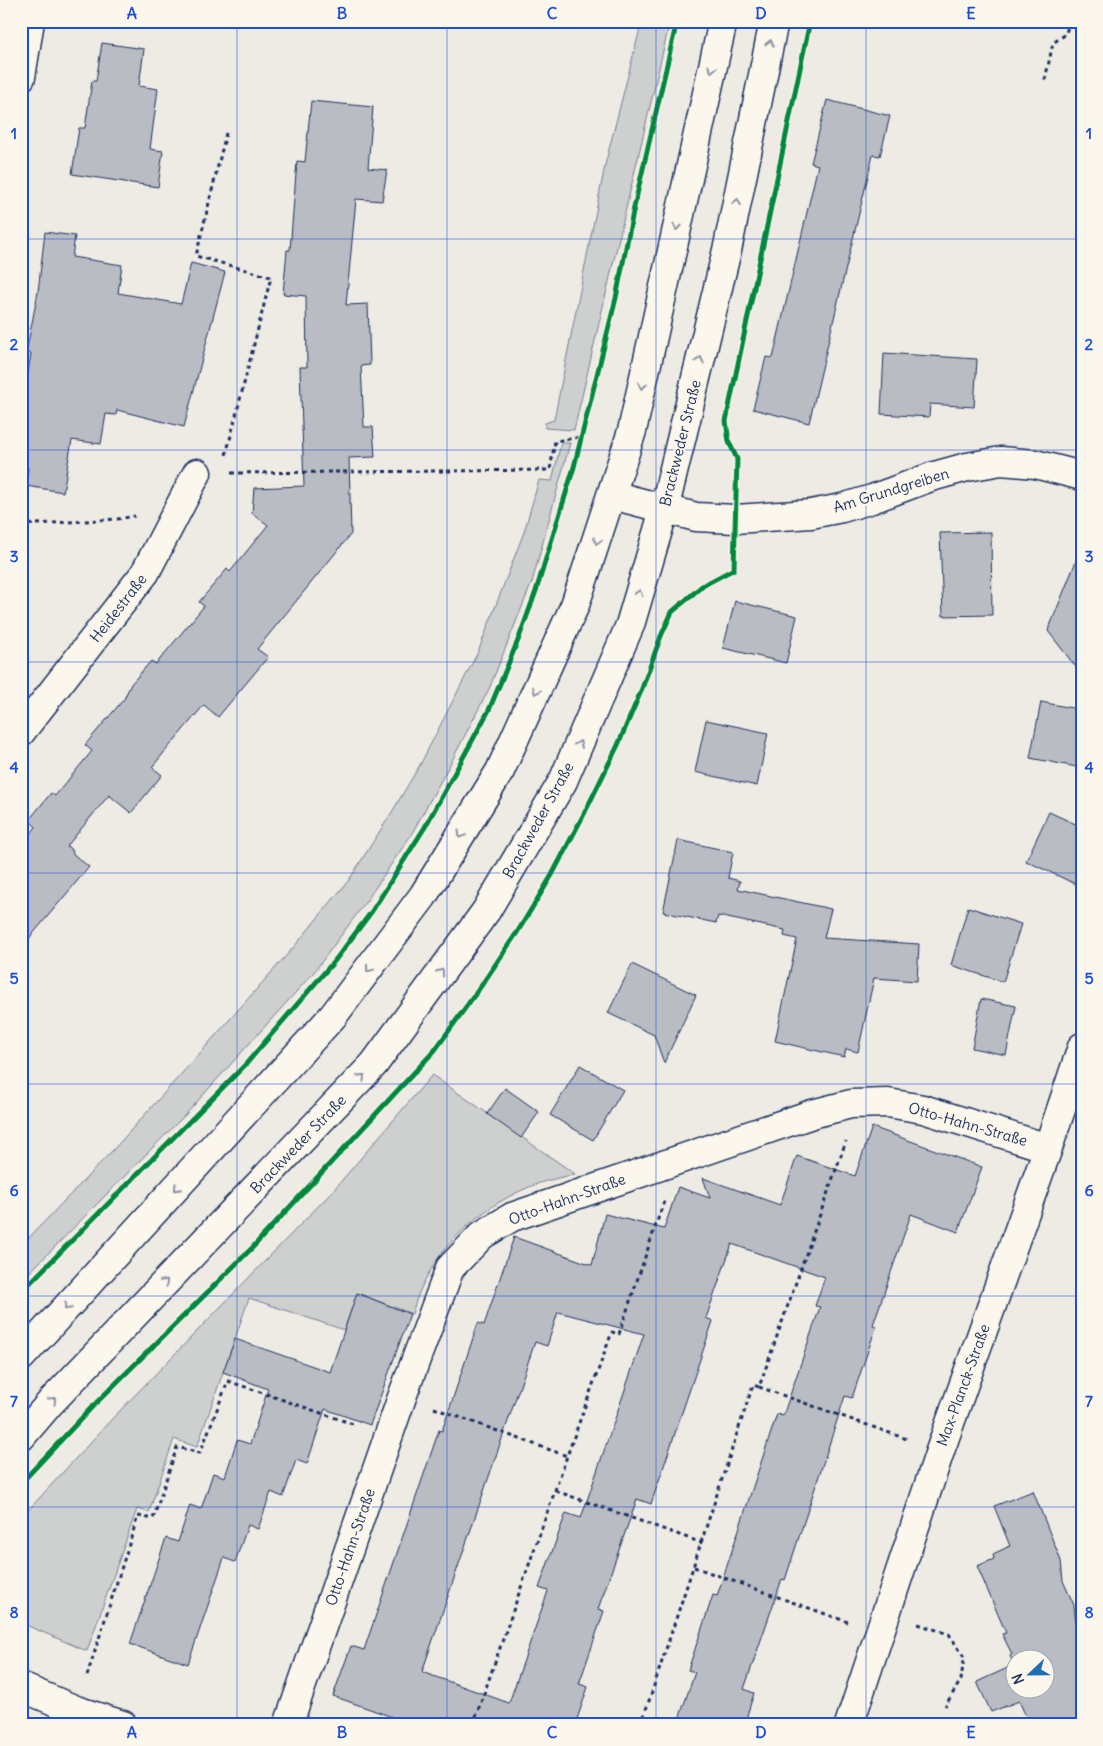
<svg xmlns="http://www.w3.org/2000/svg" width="1103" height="1746" viewBox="0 0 1103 1746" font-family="Delius,sans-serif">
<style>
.green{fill:#cecfcf;stroke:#747f96}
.building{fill:#b9bcc3;stroke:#1b2f5e;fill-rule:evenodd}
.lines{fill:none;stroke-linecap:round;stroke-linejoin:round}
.street-casing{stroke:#1b2f5e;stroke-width:31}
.secondary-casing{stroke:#1b2f5e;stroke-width:31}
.path{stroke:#1b2f5e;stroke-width:3;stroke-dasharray:4 4;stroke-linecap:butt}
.street{stroke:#fbf7ec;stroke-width:28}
.secondary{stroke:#fbf7ec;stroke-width:28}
.cycleway-casing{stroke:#fbf7ec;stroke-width:8}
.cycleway{stroke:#00873e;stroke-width:5}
.oneway{stroke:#8b93a5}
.grid{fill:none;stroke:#1d4ed8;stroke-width:1;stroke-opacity:0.55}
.labels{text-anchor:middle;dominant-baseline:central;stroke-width:4;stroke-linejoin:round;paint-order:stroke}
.street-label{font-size:15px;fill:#1b2f5e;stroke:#fbf7ec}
.neatline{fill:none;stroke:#1d4ed8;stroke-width:2}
.grid-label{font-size:16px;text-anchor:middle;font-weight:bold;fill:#1d4ed8}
</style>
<rect width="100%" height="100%" fill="#eeebe4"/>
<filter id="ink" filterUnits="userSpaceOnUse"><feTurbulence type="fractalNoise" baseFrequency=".02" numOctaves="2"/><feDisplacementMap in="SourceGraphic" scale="10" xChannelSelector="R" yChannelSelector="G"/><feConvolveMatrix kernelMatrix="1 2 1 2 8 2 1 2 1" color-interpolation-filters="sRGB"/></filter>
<g filter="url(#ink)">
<path class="green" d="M642 21H670L574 430 545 428V423L554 420 606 161Z
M561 443H570L532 582 489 689 450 764 411 835 365 903 314 972 185 1115 21 1281V1246L114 1149 192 1062 293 948 349 880 392 812 421 763 478 652 524 532 539 480 552 481Z
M432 1075 575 1174C559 1178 542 1181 527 1188 473 1211 427 1256 412 1314L357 1293 344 1330 249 1298 197 1447 174 1439 149 1512 137 1509 87 1651 21 1623V1518L109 1422 331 1193Z"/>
<path class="building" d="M102 43 144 49 139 86 158 89 150 149 163 151 158 187 72 174 79 128H85L92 81H96Z
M827 100 890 116 880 156 873 155 809 423 753 409 766 357 773 358 818 165 811 163Z
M311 101 373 107 368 168 387 170 382 201 356 199 346 305 368 304 370 365 361 366 364 427H373L375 457 349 458 351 534 257 649 268 657 218 717 204 705 152 767 162 775 131 813 109 795 67 846 73 851 72 853 89 867 21 948V845L36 827 29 820 51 793 55 796 92 751 85 745 124 699 131 684 151 661 156 664 204 606 199 602 227 569 230 572 268 525 252 513 254 488 304 486 300 367H307L306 296 283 294 287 250H290L297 161 305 162Z
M45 232 75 236 72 257 122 265 118 293 181 304 191 263 225 272 184 427 117 410 116 415 106 414 101 444 72 440 63 492 26 486 28 468 21 467V418L31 353H26L38 292Z
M884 353 977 359 974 407 930 404 929 417 881 414Z
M991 532 992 615 943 616 940 533Z
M1080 551H1082V675L1048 631Z
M735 601 797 616 786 663 723 648Z
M1041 702 1082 710V768L1030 758Z
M706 720 768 733 757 786 695 772Z
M1049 812 1082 827V887L1026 861Z
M678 840 733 852 728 878 740 881 738 889 831 909 824 938 919 944 917 981 874 978 858 1052 846 1049 844 1057 775 1041 797 939 784 936 785 930 718 916 716 923 663 912Z
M968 907 1021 924 1003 982 951 965Z
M632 964 696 995 664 1063 654 1035 608 1013Z
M981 999 1016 1006 1006 1055 972 1048Z
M580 1065 623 1090 593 1140 550 1115Z
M505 1088 539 1112 521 1138 487 1114Z
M872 1127 982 1167 958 1232 911 1214 873 1325 876 1327 852 1398 845 1396 785 1580 782 1579 744 1689 754 1693 744 1725H677L695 1672 688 1670 713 1595 717 1596 777 1414 783 1416 820 1307 815 1306 825 1277 732 1244 706 1318 713 1321 651 1504 637 1499 598 1609 604 1611 579 1684 588 1687 575 1725H415L333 1696 351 1646 364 1650 439 1430 442 1431 478 1323 484 1325 514 1237 592 1265 605 1214 664 1229 678 1187 710 1198 703 1178 780 1205 797 1156 855 1176ZM558 1312 644 1334 581 1518 566 1513 539 1588 548 1591 509 1703 422 1672 535 1342 547 1346Z
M357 1293 410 1314 370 1425 325 1409 307 1464 296 1460 283 1497 271 1492 258 1529 248 1525 235 1562 224 1558 188 1664 130 1644 166 1538 178 1542 190 1505 201 1509 213 1473 225 1477 237 1440 250 1444 268 1389 223 1372 235 1339 330 1372Z
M1033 1491 1061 1561 1063 1581 1074 1605 1076 1624 1082 1638V1725H1030L1019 1701 991 1712 977 1682 1014 1665 1010 1656 1012 1654 1002 1634 1006 1633 977 1566 994 1559 993 1554 1010 1546 994 1506ZM1016 1658H1046V1688H1016Z"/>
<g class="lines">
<g class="street-casing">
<path id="street" d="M21 77 30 21
M612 495 696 517 735 519 811 514 842 508 872 499 931 477 967 467 1001 461 1035 464 1082 476
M21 732 145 573 197 473
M21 1687 76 1710 123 1725
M288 1725 402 1397 450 1268 482 1235 512 1217 812 1114 851 1104 888 1103 923 1109 1048 1148
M849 1725 940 1451 1048 1148 1082 1047"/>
</g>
<g class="secondary-casing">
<path id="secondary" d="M21 1357 333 1016 423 896 500 771 575 605 632 431 723 21
M21 1437 50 1403 374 1064 486 911 563 781 630 625 664 510 728 246 774 21"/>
</g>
<path class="path" d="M1045 80 1053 43 1066 34 1069 21
M226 133 196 256 271 277 226 455
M231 473 550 470 555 441 582 437
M21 525 118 519 135 516
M759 1387 907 1439
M434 1408 567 1456
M556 1491 702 1543
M694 1567 848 1622
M918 1624 949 1634 964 1657 961 1680 945 1706
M87 1676 138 1516 153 1519 177 1447 200 1453 228 1381 356 1425
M473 1725 567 1456 612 1332 619 1334 664 1201
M641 1725 753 1385 759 1387 846 1141"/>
<use href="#street" class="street"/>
<use href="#secondary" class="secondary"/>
<g class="cycleway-casing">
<path id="cycleway" d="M21 1292 246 1064 336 959 372 911 425 827 489 710 519 638 536 591 574 467 616 298 633 212 677 21
M21 1483 92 1407 252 1248 435 1050 481 986 518 931 552 875 585 812 618 745 641 691 661 636 672 612 702 586 734 569 737 459 729 442 726 421 810 21"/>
</g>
<use href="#cycleway" class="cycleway"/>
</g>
<defs><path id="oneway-chevron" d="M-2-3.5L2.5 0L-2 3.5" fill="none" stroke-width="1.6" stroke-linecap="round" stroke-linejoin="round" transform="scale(1.25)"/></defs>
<g class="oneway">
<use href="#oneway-chevron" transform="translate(770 43) rotate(-78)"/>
<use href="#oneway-chevron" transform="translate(712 69) rotate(103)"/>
<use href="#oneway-chevron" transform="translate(737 202) rotate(-79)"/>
<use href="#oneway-chevron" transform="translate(677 227) rotate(103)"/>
<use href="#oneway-chevron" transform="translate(700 360) rotate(-76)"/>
<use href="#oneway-chevron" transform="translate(642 386) rotate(102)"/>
<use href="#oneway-chevron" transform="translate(597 541) rotate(108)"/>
<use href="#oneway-chevron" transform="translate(639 593) rotate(-73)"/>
<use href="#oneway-chevron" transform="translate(536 691) rotate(115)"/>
<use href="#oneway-chevron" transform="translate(579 744) rotate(-67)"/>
<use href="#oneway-chevron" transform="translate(461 835) rotate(121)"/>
<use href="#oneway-chevron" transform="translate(369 969) rotate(127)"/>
<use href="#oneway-chevron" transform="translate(441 972) rotate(-54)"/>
<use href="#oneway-chevron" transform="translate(362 1077) rotate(-46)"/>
<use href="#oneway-chevron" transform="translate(177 1188) rotate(133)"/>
<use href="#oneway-chevron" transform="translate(165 1282) rotate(-46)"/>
<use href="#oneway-chevron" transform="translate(67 1307) rotate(133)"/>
<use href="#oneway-chevron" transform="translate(53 1400) rotate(-47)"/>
</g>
</g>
<path class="grid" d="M237 21V1725M447 21V1725M656 21V1725M866 21V1725M21 239H1082M21 450H1082M21 662H1082M21 873H1082M21 1084H1082M21 1296H1082M21 1507H1082"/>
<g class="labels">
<g class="street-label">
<text transform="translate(680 443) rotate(-76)">Brackweder Straße</text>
<text transform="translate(891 490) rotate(-17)">Am Grundgreiben</text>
<text transform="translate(118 608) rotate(-52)">Heidestraße</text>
<text transform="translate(538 820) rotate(-61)">Brackweder Straße</text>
<text transform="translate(968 1124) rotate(16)">Otto-Hahn-Straße</text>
<text transform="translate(298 1144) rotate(-46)">Brackweder Straße</text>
<text transform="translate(567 1199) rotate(-20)">Otto-Hahn-Straße</text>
<text transform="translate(963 1385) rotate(-70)">Max-Planck-Straße</text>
<text transform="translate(350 1547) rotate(-71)">Otto-Hahn-Straße</text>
</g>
</g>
<rect width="1103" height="1746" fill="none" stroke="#fbf7ec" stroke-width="55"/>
<g transform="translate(1030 1674) rotate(248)"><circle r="24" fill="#fbf7ec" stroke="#a1a7b3"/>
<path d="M0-4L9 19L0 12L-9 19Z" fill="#1f6fb2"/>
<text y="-8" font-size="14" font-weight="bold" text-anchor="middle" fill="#1b2f5e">N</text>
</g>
<rect x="28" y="28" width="1048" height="1690" class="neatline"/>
<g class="grid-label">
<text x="132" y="19">A</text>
<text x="342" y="19">B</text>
<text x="552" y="19">C</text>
<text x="761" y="19">D</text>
<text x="971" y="19">E</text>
<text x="14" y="139">1</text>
<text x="1089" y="139">1</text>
<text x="14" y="350">2</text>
<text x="1089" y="350">2</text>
<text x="14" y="562">3</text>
<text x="1089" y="562">3</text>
<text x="14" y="773">4</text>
<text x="1089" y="773">4</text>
<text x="14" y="984">5</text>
<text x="1089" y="984">5</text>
<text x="14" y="1196">6</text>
<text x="1089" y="1196">6</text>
<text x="14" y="1407">7</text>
<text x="1089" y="1407">7</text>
<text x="14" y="1618">8</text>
<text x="1089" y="1618">8</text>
<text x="132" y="1738">A</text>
<text x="342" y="1738">B</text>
<text x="552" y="1738">C</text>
<text x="761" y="1738">D</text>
<text x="971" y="1738">E</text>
</g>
</svg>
